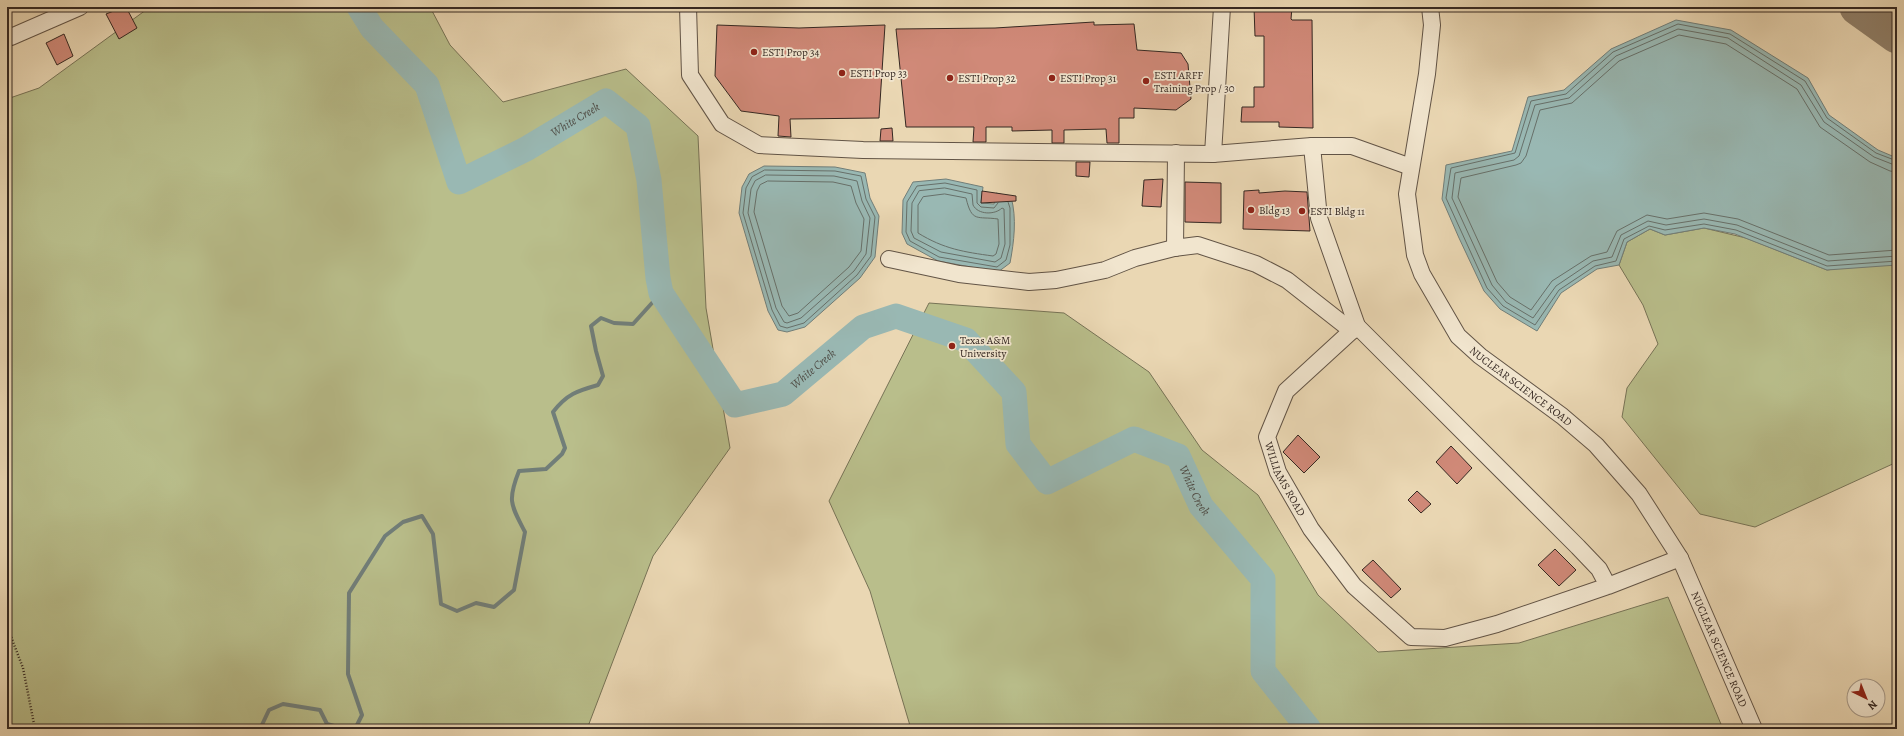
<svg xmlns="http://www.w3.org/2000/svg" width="1904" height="736" viewBox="0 0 1904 736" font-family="Alegreya,serif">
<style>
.green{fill:#b9be8b;stroke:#777356}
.water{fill:#99b8b3;stroke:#717e79}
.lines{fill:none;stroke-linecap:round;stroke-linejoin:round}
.shore{stroke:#67706a;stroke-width:1}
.stream{stroke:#717e79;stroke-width:4}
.river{stroke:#99b8b3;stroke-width:25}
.taxiway{stroke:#90806a;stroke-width:37}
.building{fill:#d08978;stroke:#352822}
.minor-casing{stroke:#625446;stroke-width:18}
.path{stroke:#352822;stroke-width:2.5;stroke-dasharray:1 2;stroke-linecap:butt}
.minor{stroke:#f1e5ce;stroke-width:16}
.poi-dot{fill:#8f2418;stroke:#f1e5ce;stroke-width:1.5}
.labels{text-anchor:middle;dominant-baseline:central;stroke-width:3.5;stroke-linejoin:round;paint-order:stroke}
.poi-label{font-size:11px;fill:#352822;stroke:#f1e5ce;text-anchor:start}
.street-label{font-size:11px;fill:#352822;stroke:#f1e5ce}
.water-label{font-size:12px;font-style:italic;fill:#4e4c46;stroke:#f1e5ce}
</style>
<rect width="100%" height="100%" fill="#ead7b3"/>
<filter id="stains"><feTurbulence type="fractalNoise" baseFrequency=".005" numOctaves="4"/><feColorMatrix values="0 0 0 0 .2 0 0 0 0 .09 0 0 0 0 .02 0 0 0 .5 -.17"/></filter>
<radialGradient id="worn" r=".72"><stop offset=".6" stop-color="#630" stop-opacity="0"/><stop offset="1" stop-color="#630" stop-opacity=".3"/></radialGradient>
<path class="green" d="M150 7H430L450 45 503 102 626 69 698 136 706 308 730 448 653 556 587 729H7V99L39 88Z
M1704 228 1746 238 1827 270 1897 260V462L1755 527 1700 514 1622 417 1627 388 1658 344 1643 305 1619 265 1627 242 1650 229 1665 235Z
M929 303 1064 313 1149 372 1202 450 1258 495 1318 595 1378 652 1519 643 1668 597 1723 729H911L870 591 829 501Z"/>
<path class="water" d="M1676 20 1731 30 1808 78 1829 115 1878 150 1897 158V265L1827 270 1735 234 1704 228 1665 235 1650 229 1627 242 1619 265 1597 269 1561 293 1537 331 1500 309 1484 291 1459 238 1442 199 1446 165 1512 151 1528 97 1564 90 1611 49Z
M764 166 835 167 865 173 870 198 879 216 875 257 860 278 805 327 787 332 778 330 768 311 739 213 742 187 749 174Z
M946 179 983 187 981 203 994 204 996 193 1011 197C1017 218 1014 242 1010 263L998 272 938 261 907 244 902 233 903 200 913 182Z"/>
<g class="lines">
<path class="shore" d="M1897 161 1876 153 1827 118 1805 81 1730 34 1678 24 1613 52 1566 94 1531 101 1515 153 1451 168 1446 198 1487 288 1503 306 1535 325 1559 290 1595 266 1616 261 1624 239 1649 226 1665 230 1704 224 1736 230 1827 266 1897 261
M1897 166 1874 157 1824 122 1801 85 1728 38 1678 29 1616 56 1569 98 1535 105 1519 156 1514 160 1455 173 1452 198 1492 285 1506 302 1533 318 1556 286 1593 261 1612 257 1621 235 1648 221 1666 225 1704 219 1737 225 1828 261 1897 256
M765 170 835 171 861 176 866 199 875 217 871 256 857 275 804 323 787 328 780 326 772 310 743 213 746 188 752 177Z
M1897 172 1890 171 1870 162 1820 127 1797 89 1726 44 1679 35 1619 61 1572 103 1540 110 1526 156 1521 163 1516 165 1461 178 1458 197 1497 282 1510 297 1531 310 1552 281 1591 256 1607 252 1617 231 1647 215 1667 219 1704 213 1738 219 1829 255 1897 250
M766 175 834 176 857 181 862 201 870 218 866 254 854 271 801 318 787 323 784 322 776 308 748 213 751 189 755 181Z
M768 181 833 182 851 186 856 203 864 219 861 251 849 267 798 313 789 316 782 306 754 212 757 191 760 185Z
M945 188 972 194 973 205C978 215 995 215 1002 208L1004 209 1005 244 1001 258 995 262 941 252 914 238 911 231 912 203 919 191Z
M945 194 966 198C972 223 977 216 998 219L999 244 996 254 993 256C964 252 944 249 918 233V205L923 197Z
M998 203 994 208 981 207 977 203V190L945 183 917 186 907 202 906 232 910 241 939 257 997 267 1006 260 1010 245V208L1008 202"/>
<path class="stream" d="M260 729 269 710 283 704 320 710 327 724 345 729
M355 729 362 715 348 674 349 593 385 536 403 522 422 516 433 534 441 604 457 611 476 603 494 607 514 590 525 532C511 505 507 501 519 471L546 469 562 454 565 448 553 412C567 394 577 391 598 385L603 376 596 351 591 326 601 318 614 323 633 324 661 293"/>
<path class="river" id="s1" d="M359 7 372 28 427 85 459 182 526 149 606 101 638 126 649 180 658 278 661 293 735 405 783 394 863 327 896 316 966 340 1014 392 1018 444 1047 482 1134 439 1178 456 1201 506 1263 579V671L1309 729"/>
<path class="taxiway" d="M1858 7 1897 35"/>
</g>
<path class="building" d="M124 7H126L137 28 119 39 106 14Z
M1254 7H1292L1291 19 1292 20H1312L1313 128 1279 127V122H1241L1242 107H1254V87H1264V36H1255Z
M1094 22V25L1134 24 1137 50 1181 53 1188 64 1191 99 1176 110 1134 108V118H1119V143H1107L1106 129 1064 130V143H1052V130L1012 131V127H986V142H973L974 127H906L896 29 995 28Z
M717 25 799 28 885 25 879 118 790 119 791 137 778 136 779 116 741 111 715 76Z
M64 34 73 56 57 65 46 43Z
M892 128 893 141H880L881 129Z
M1076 162H1090L1089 177 1076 176Z
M1163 179 1161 207 1142 206 1144 180Z
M1185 182 1221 183V223L1185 222Z
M1259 190V193L1285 191 1307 192 1310 231 1243 229 1244 191Z
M982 191 1016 196V201L981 203Z
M1298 435 1320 457 1304 473 1283 452Z
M1451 446 1472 468 1457 484 1436 462Z
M1417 491 1431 504 1421 513 1408 500Z
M1555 549 1576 570 1559 586 1538 565Z
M1373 560 1401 589 1391 598 1362 570Z"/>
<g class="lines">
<g class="minor-casing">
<g id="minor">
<path d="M688 7 690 75 722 124 759 145 863 150 1213 154 1312 146H1352L1411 167"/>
<path id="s2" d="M1430 7 1432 25 1427 74 1407 194 1415 255 1422 274 1458 336 1480 356 1562 416 1596 445 1639 494 1680 558 1754 729"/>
<path d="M7 34 11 37 80 7"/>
<path d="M1312 146 1319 218 1357 326"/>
<path d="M1213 154 1222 7"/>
<path d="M1175 248 1176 153"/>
<path d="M889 259 959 274 1029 282 1056 280 1105 270 1135 258 1174 248 1198 245 1256 264 1287 280 1352 331"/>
<path id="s3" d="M1608 586 1599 569 1578 547 1357 326 1286 391 1267 437 1278 472 1311 529 1354 586 1411 637 1445 638 1497 624 1608 586 1680 558"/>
</g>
</g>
<path class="path" d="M7 626 23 668 35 729"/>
<use href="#minor" class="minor"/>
</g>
<g class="poi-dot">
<circle cx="754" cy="52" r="4"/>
<circle cx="842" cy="73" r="4"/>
<circle cx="950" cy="78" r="4"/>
<circle cx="1052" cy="78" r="4"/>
<circle cx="1146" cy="81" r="4"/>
<circle cx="1251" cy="210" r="4"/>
<circle cx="1302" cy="211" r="4"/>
<circle cx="952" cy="346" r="4"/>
</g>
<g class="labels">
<g class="poi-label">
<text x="762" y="52">ESTI Prop 34</text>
<text x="850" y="73">ESTI Prop 33</text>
<text x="1154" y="75">ESTI ARFF<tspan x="1154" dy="13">Training Prop / 30</tspan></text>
<text x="958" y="78">ESTI Prop 32</text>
<text x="1060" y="78">ESTI Prop 31</text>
<text x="1259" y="210">Bldg 13</text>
<text x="1310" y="211">ESTI Bldg 11</text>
<text x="960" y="340">Texas A&amp;M<tspan x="960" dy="13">University</tspan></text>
</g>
<g class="street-label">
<text stroke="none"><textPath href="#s2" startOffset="423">NUCLEAR SCIENCE ROAD</textPath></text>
<text stroke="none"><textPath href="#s3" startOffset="554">WILLIAMS ROAD</textPath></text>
<text stroke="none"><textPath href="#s2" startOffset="759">NUCLEAR SCIENCE ROAD</textPath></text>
</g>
<g class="water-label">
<text stroke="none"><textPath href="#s1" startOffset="338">White Creek</textPath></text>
<text stroke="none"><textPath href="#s1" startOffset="806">White Creek</textPath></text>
<text stroke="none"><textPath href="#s1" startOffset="1333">White Creek</textPath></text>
</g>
</g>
<rect width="1904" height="736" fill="none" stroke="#ead7b3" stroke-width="24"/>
<rect x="8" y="8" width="1888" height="720" fill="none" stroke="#352822" stroke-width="2"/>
<rect x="12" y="12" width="1880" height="712" fill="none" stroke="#352822"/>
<g transform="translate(1866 698) rotate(137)"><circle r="19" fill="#f1e5ce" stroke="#a69989"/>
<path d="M0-3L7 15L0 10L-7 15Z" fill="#8f2418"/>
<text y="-6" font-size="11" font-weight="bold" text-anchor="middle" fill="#352822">N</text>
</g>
<rect width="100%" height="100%" filter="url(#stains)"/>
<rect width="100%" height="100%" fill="url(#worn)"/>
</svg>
